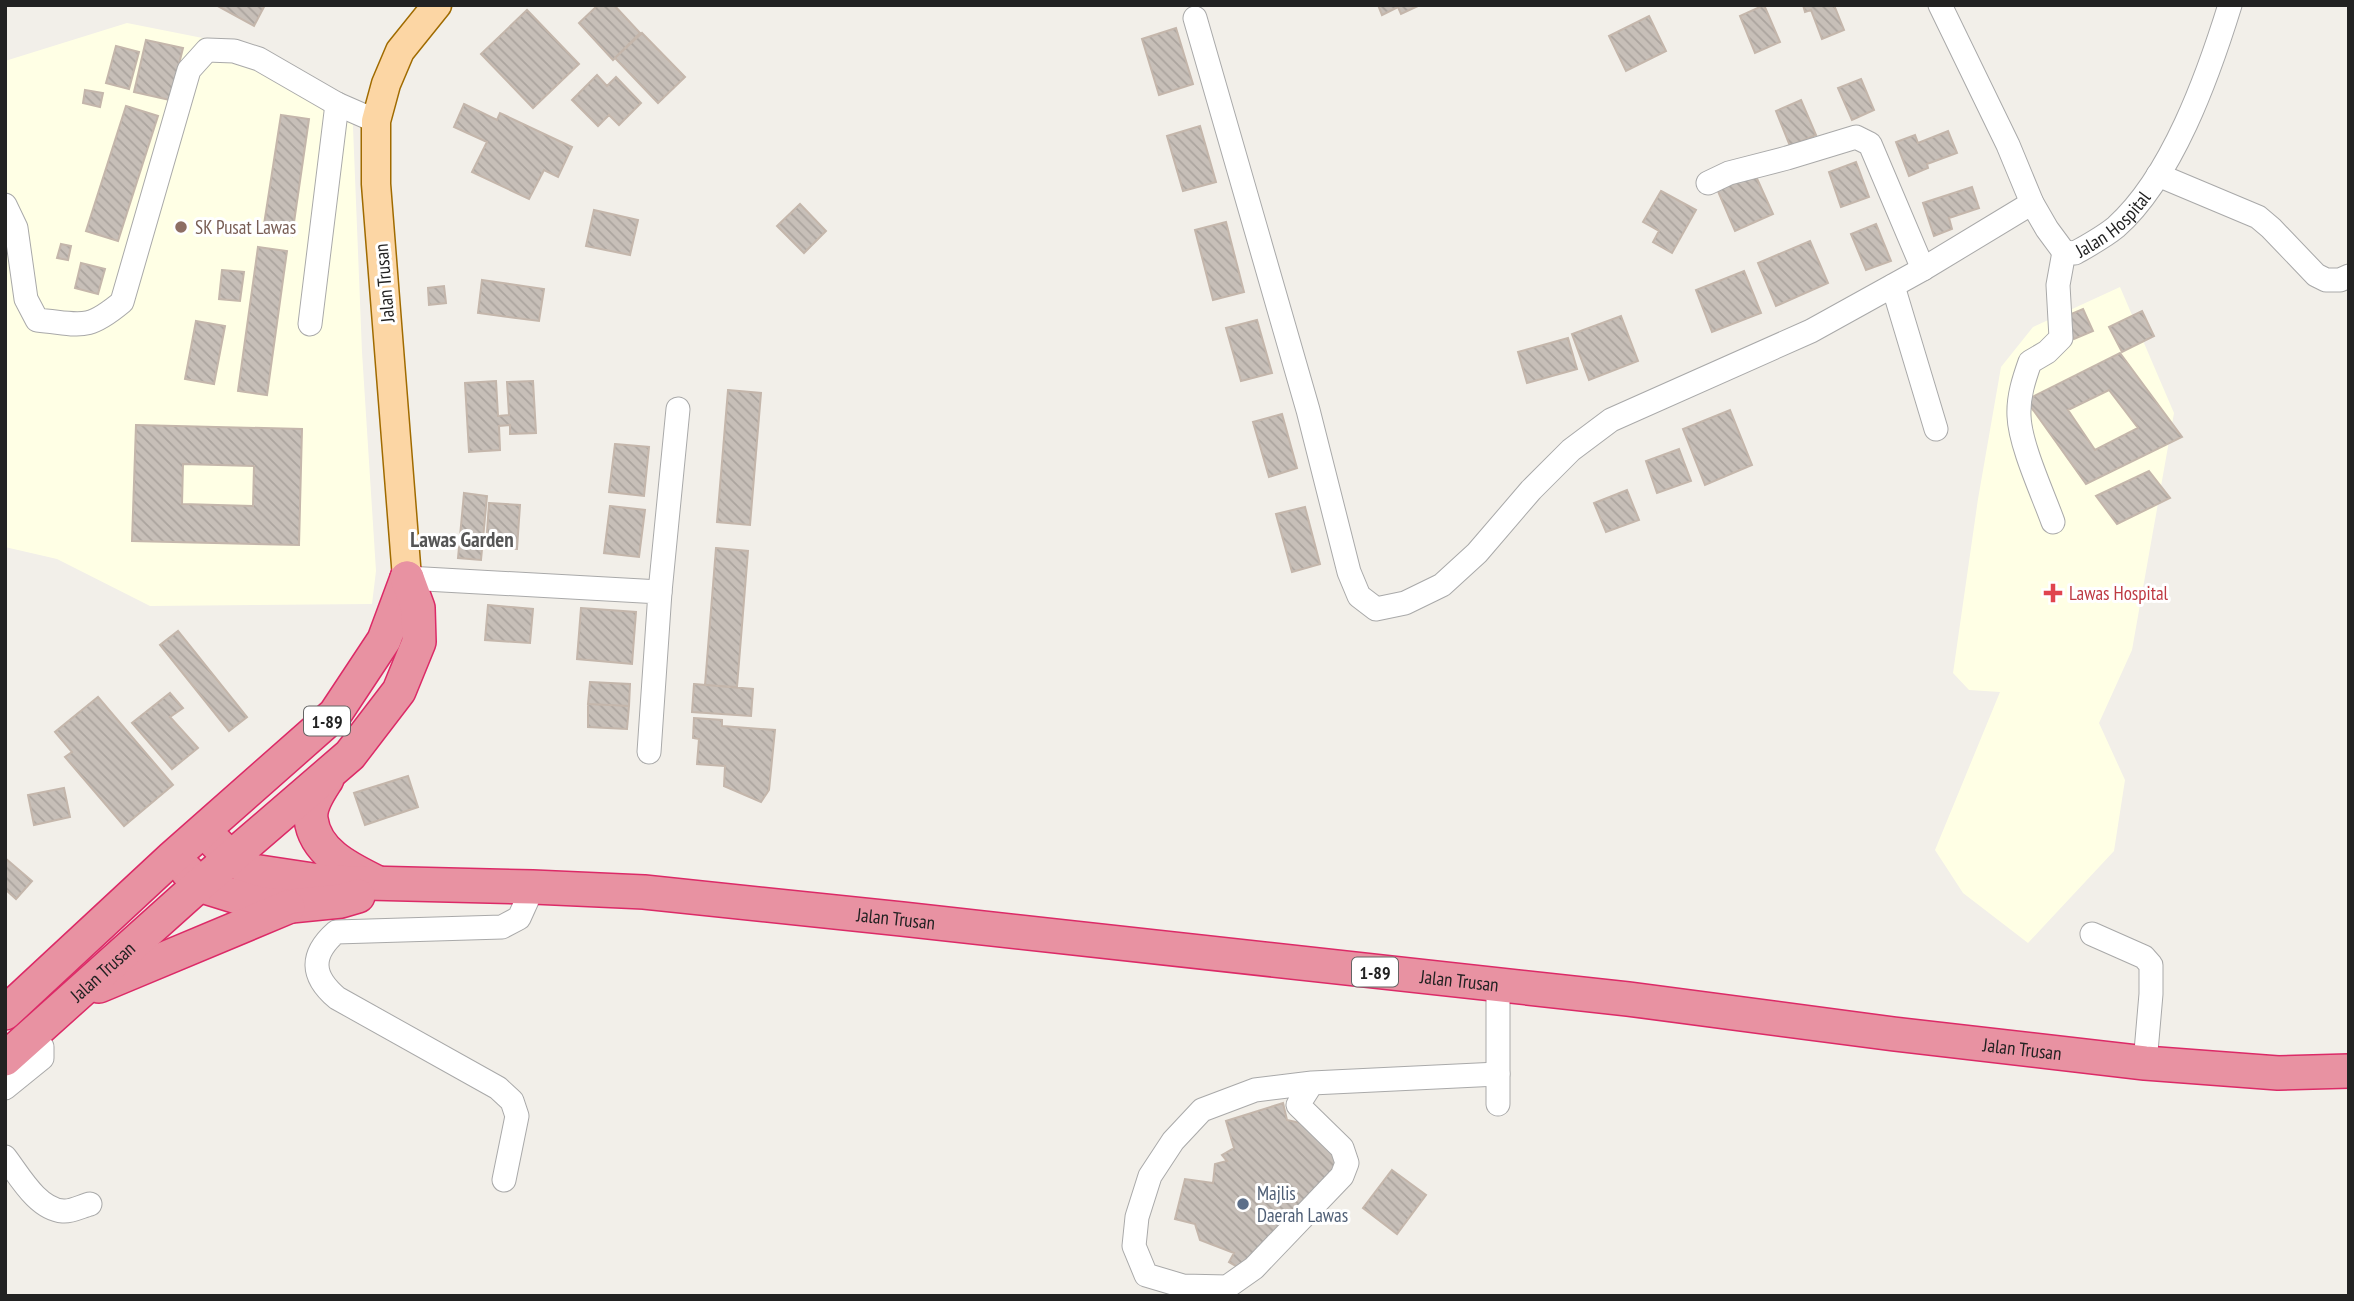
<svg xmlns="http://www.w3.org/2000/svg" width="2354" height="1301" viewBox="0 0 2354 1301" font-family="'PT Sans Narrow',sans-serif">
<style>
.education{fill:#ffffe5}
.building{fill:url(#building-back-hatch);stroke:#c4b6ab;stroke-width:2;fill-rule:evenodd}
.lines{fill:none;stroke-linecap:round;stroke-linejoin:round}
.minor-casing{stroke:#a9a9a9;stroke-width:25}
.major-casing{stroke:#a06b00;stroke-width:31}
.highway-casing{stroke:#dc2a67;stroke-width:36}
.minor{stroke:#fff;stroke-width:23}
.major{stroke:#fcd6a4;stroke-width:28}
.highway{stroke:#e892a2;stroke-width:33}
.education-dot{fill:#8d6e63;stroke:#fff;stroke-width:2.5}
.health-dot{fill:#e0444e;stroke:#fff;stroke-width:2.5}
.service-dot{fill:#5c6f8a;stroke:#fff;stroke-width:2.5}
.labels{text-anchor:middle;dominant-baseline:central;stroke-width:6;stroke-linejoin:round;paint-order:stroke}
.shield{fill:#fff;stroke:#646464;stroke-width:2}
.shield-label{font-size:18px;font-weight:bold;fill:#222}
.street-label{font-size:19px;fill:#222;stroke:#fff}
.education-label{font-size:19px;fill:#785e54;stroke:#fff;text-anchor:start}
.health-label{font-size:19px;fill:#be3a42;stroke:#fff;text-anchor:start}
.service-label{font-size:19px;fill:#4e5e75;stroke:#fff;text-anchor:start}
.neighbourhood-label{font-size:21px;font-weight:bold;fill:#555;stroke:#fff}
</style>
<defs>
<pattern id="building-back-hatch" width="6" height="6" patternUnits="userSpaceOnUse" patternTransform="scale(1.75)"><rect width="6" height="6" fill="#c7bfb8"/><path d="M-1 5l2 2M0 0l6 6M5-1l2 2" fill="none" stroke="#aba49e"/></pattern>
</defs>
<rect width="100%" height="100%" fill="#f2efe9"/>
<path class="education" d="M127 23 248 47 352 102 362 352 376 571 372 604 150 606 57 559 5 547V61Z
M2120 287 2174 413 2132 650 2099 723 2125 780 2114 851 2028 943 1963 893 1935 850 2000 692 1969 690 1953 673 1978 499 2001 367 2033 327Z"/>
<path class="building" d="M216 5H265L254 26Z
M598 5H614L640 33 613 60 579 23Z
M1378 5H1420L1401 14 1398 7 1382 15Z
M1764 5 1780 42 1755 53 1740 16Z
M1803 5H1834L1844 30 1822 39 1811 10 1805 12Z
M527 10 579 64 533 108 481 54Z
M1649 16 1666 51 1626 71 1609 36Z
M1176 28 1193 84 1159 95 1142 39Z
M642 33 685 77 658 103 615 58Z
M146 40 183 48 170 100 134 92Z
M116 46 139 52 129 89 106 83Z
M597 75 607 86 616 77 641 103 619 125 609 115 598 126 572 100Z
M1861 79 1874 110 1852 120 1838 88Z
M85 90 103 93 100 107 83 103Z
M1801 100 1816 135 1790 146 1776 111Z
M464 104 497 120 500 113 572 147 558 177 544 170 529 199 472 172 487 142 454 127Z
M126 106 158 116 118 241 86 231Z
M281 115 309 119 292 236 263 231Z
M1200 126 1216 182 1183 191 1167 136Z
M1948 131 1957 153 1927 164 1928 168 1909 176 1896 142 1915 135 1918 143Z
M1856 162 1869 197 1841 207 1829 172Z
M1754 172 1773 214 1735 231 1717 189Z
M1972 187 1979 208 1949 218 1952 229 1934 236 1923 203Z
M1661 191 1696 210 1672 253 1653 242 1659 231 1643 222Z
M800 204 826 231 804 253 777 226Z
M594 210 638 220 630 255 586 246Z
M1226 222 1244 292 1213 300 1195 230Z
M1876 224 1891 261 1866 270 1851 234Z
M1810 241 1828 283 1776 306 1758 263Z
M61 244 71 246 68 260 57 258Z
M258 247 287 251 267 395 238 391Z
M81 263 105 269 98 294 75 288Z
M222 270 244 272 240 301 219 299Z
M1744 271 1761 313 1712 332 1696 290Z
M482 280 544 289 539 321 478 313Z
M444 286 446 303 429 305 428 288Z
M2083 309 2093 331 2074 339 2064 317Z
M2142 311 2154 336 2122 352 2109 327Z
M1621 316 1638 361 1589 380 1572 334Z
M1257 320 1272 373 1241 381 1226 328Z
M196 321 225 326 214 384 185 379Z
M1568 338 1577 369 1527 383 1518 352Z
M2120 353 2182 437 2086 484 2026 400ZM2109 390 2138 428 2095 450 2068 410Z
M496 381 498 416 509 415 507 382 533 381 536 433 510 434V425L499 426 500 450 469 452 465 383Z
M728 390 761 393 750 525 717 522Z
M1730 410 1752 465 1705 485 1683 429Z
M1282 414 1297 468 1269 477 1253 422Z
M136 425 302 429 299 545 132 541ZM183 464 254 466 253 506 182 504Z
M615 444 649 447 644 496 609 492Z
M1679 449 1691 481 1657 493 1646 461Z
M2149 471 2170 498 2117 524 2096 496Z
M1627 490 1639 520 1606 532 1594 503Z
M464 493 487 496 481 560 458 558Z
M489 503 520 505 517 549 486 547Z
M610 506 645 510 639 557 604 553Z
M1305 507 1320 564 1292 572 1276 514Z
M716 548 748 551 737 687 705 685Z
M488 605 533 609 530 643 485 640Z
M581 608 636 612 632 664 577 659Z
M178 631 247 717 229 731 160 645Z
M590 682 630 684 629 706 588 704Z
M694 684 753 689 751 716 692 712Z
M170 693 183 708 170 717 198 748 172 769 132 723Z
M98 697 173 785 124 826 65 757 72 752 55 732Z
M588 704 629 706 627 729 588 727Z
M694 718 722 720V726L775 730 769 790 761 802 724 786 725 766 697 764 699 739 693 738Z
M408 776 418 807 365 825 354 793Z
M64 788 70 817 34 825 28 795Z
M5 858 32 881 16 899 5 889Z
M1283 1103 1287 1120 1309 1125 1340 1161 1336 1172 1243 1270 1229 1262 1234 1253 1200 1240 1195 1224 1175 1219 1185 1179 1213 1183 1215 1164 1227 1161 1222 1155 1234 1148 1226 1121Z
M1392 1170 1426 1195 1397 1234 1363 1208Z"/>
<g class="lines">
<g class="minor-casing">
<g id="minor">
<path id="s1" d="M1940 5 2008 145 2032 203 2047 229 2064 252 2075 253C2089 245 2104 237 2116 227 2172 177 2208 76 2230 5"/>
<path d="M1195 18 1308 410 1349 572 1359 596 1376 609 1405 603 1442 585 1477 553 1531 490 1571 450 1611 420 1811 331 1923 269 2032 203"/>
<path d="M2158 175 2258 217 2271 228 2316 275 2326 280H2340L2349 276"/>
<path d="M1708 183 1729 173 1787 158 1856 137 1870 144 1923 269"/>
<path d="M5 205 16 228 26 299 37 320C81 324 86 332 122 302L189 70 207 50 234 51 259 59 337 104 376 121"/>
<path d="M1893 286 1936 429"/>
<path d="M310 324 337 104"/>
<path d="M2053 522C2043 494 2020 445 2019 416 2018 397 2024 379 2030 362L2047 352 2061 338 2058 285 2064 252"/>
<path d="M407 578 660 592 649 752"/>
<path d="M660 592 678 409"/>
<path d="M2092 934 2144 957 2151 965V994L2145 1063"/>
<path d="M1312 1083 1298 1105 1342 1148 1347 1163 1342 1176 1254 1268 1227 1287 1183 1286 1146 1275 1134 1246 1137 1217 1150 1176 1173 1141 1202 1110 1255 1090 1312 1083 1498 1074"/>
<path d="M5 1088 42 1058V1047L30 1036"/>
<path d="M1498 1104V985"/>
<path d="M5 1157C19 1175 37 1209 63 1211 71 1212 82 1206 90 1204"/>
<path d="M504 1180 517 1116 512 1101 498 1088 337 998C311 976 310 955 336 932L502 927 519 918 533 887"/>
</g>
</g>
<g class="major-casing">
<path id="major" d="M407 578 376 184V121L386 84 400 51 437 5"/>
</g>
<g class="highway-casing">
<g id="highway">
<path d="M327 779C320 790 309 805 311 819 315 853 350 869 376 882"/>
<path id="s2" d="M204 831 231 858 253 871 326 882 533 887 644 892 902 919 1628 999 1894 1034 2145 1063 2278 1073 2349 1071"/>
<path d="M187 871 199 885 260 904 291 906 341 901 358 896"/>
<path d="M99 986 288 907"/>
<path d="M5 1013 173 857 335 714 384 640 407 578"/>
<path id="s3" d="M5 1059 199 885 350 755 399 691 419 642 418 608 407 578"/>
</g>
</g>
<use href="#minor" class="minor"/>
<use href="#major" class="major"/>
<use href="#highway" class="highway"/>
</g>
<circle class="education-dot" cx="181" cy="227" r="7"/>
<path class="health-dot" d="M2049.5 582.5h7v7h7v7h-7v7h-7v-7h-7v-7h7z"/>
<circle class="service-dot" cx="1243" cy="1204" r="7"/>
<g class="labels">
<g class="shield">
<rect x="304" y="706.5" width="46" height="29" rx="5"/>
<rect x="1352" y="957.5" width="46" height="29" rx="5"/>
</g>
<g class="shield-label">
<text x="327" y="721">1-89</text>
<text x="1375" y="972">1-89</text>
</g>
<g class="street-label">
<text stroke="none"><textPath href="#s1" startOffset="336">Jalan Hospital</textPath></text>
<text transform="translate(384 283) rotate(-95)">Jalan Trusan</text>
<text stroke="none"><textPath href="#s2" startOffset="709">Jalan Trusan</textPath></text>
<text stroke="none"><textPath href="#s3" startOffset="131">Jalan Trusan</textPath></text>
<text stroke="none"><textPath href="#s2" startOffset="1276">Jalan Trusan</textPath></text>
<text stroke="none"><textPath href="#s2" startOffset="1843">Jalan Trusan</textPath></text>
</g>
<g class="education-label">
<text x="195" y="227">SK Pusat Lawas</text>
</g>
<g class="health-label">
<text x="2069" y="593">Lawas Hospital</text>
</g>
<g class="service-label">
<text x="1257" y="1193">Majlis<tspan x="1257" dy="22">Daerah Lawas</tspan></text>
</g>
<g class="neighbourhood-label">
<text x="462" y="539">Lawas Garden</text>
</g>
</g>
<rect width="2354" height="1301" fill="none" stroke="#222222" stroke-width="14"/>
</svg>
